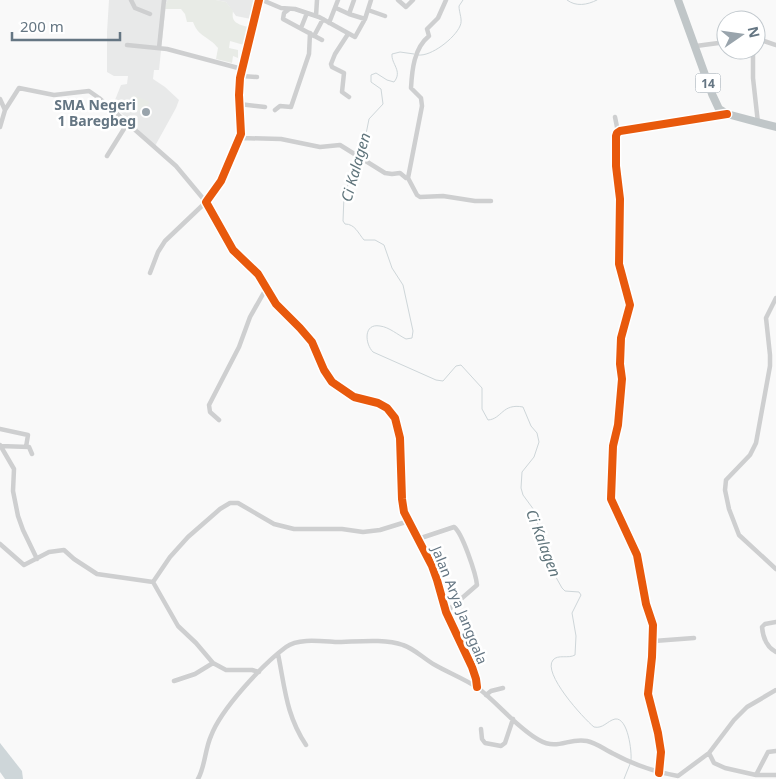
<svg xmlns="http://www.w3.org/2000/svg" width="776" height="779" viewBox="0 0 776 779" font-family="'Noto Sans',sans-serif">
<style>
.built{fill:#e8e9e9}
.green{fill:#e8ebe6}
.water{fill:#ced6d9}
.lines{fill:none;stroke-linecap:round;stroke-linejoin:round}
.stream{stroke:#ced6d9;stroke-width:1}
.street{stroke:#cecfd0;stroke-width:4.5}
.highway{stroke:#c0c6c8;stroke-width:8}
.cycleway-casing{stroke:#fff;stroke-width:11}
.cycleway{stroke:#e8590c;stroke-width:8}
.poi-dot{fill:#99a4ac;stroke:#fff;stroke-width:2}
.labels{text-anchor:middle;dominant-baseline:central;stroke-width:5;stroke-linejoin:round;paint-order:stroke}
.shield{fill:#fff;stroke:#939fa8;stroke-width:1}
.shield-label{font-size:12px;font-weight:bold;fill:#657683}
.poi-label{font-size:14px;font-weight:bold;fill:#657683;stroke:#fff;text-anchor:end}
.street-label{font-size:14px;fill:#657683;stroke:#fff}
.water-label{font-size:15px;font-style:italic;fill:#60757c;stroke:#fff}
</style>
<rect width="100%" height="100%" fill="#f9f9f9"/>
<path class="built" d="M109 0H168L166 3 159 70H154L153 79 165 87 179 100 176 108 155 146 113 105 121 85 127 84 128 76H114L107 72V32Z
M216 0H256L251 19 236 16 226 2Z"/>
<path class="green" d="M168 0H216L226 2 233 11C231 23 238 24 248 27L244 45 230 41 229 48 238 50V58L233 56 232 63 216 59 218 48C209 36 199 38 193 22H187L185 14 181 9H165L166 3Z
M133 95 150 102 143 113 129 106Z"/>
<path class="water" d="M0 743 22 771 23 779H5L0 772Z"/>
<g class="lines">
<path class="stream" d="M567 0C576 7 587 5 597 0
M414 54 400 52 392 54C391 64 403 71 394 82L387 80 376 73 371 75V82L381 89 383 104 369 119 366 134 344 196 343 221 345 224C355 224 358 233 364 240H375L384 245 392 268 403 285 413 331 412 338 406 339C398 335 389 327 380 326 363 323 365 344 373 352L436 380 443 381 456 366 461 365 482 388V409L488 420C502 419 502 403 523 407L531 426 537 433 539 442 534 457 522 472 521 488 523 495 534 510 548 563 562 588 565 591 579 592 581 595 572 613 576 636 575 655C568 659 558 654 553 660 542 673 583 718 594 727 603 729 607 721 615 719 628 717 632 752 631 760
M418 55C431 57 455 38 460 26 463 20 459 13 459 6L463 0
M624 779 630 764"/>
<path class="street" d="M131 0 135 8 150 14
M259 0 240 78 239 95 241 134 221 181 206 202 233 250 258 274 276 304 300 328 312 342 324 370 332 382 354 397 378 403 387 408 395 418 400 438 402 499 404 512 432 566 437 580 446 612 472 667 476 679 477 687
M262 0 281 8 295 9 319 17 355 37 365 19 371 0
M398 0 406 7 413 0
M446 0 438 18 427 29 429 36C414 48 412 70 411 88L421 98 422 106 408 178 417 195 420 197 443 196 475 201H491
M336 8 349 14 354 0
M288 10 284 13 283 19 322 40
M368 10 385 16
M349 14 365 19
M316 16 317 0
M329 23 338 0
M301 28 307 13
M348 34 335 54 331 64 332 67 344 73 342 92 349 97
M314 36 323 19
M127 45 167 49 242 69
M756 45 764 41 776 45
M696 46 726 42
M159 48 164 0
M753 50V78L758 123
M241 76 257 77
M0 99 5 110 0 127
M239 104 265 107
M5 110 19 88 54 95 89 91 99 98 176 166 206 202 165 241 158 252 150 273
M275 110 280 106 291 107 309 54 310 33
M615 117 618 132
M240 138 281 139 320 147 340 145 385 173 392 174 400 173 406 178H408
M107 156 127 124
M776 298 766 318 770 355V366L756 443 750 455 726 480 725 490 729 509 739 535 776 569
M219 420 210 412 209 405 239 347 250 317 267 287
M0 429 28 435 26 447
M0 445 14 469 13 491 18 516 23 530 37 559
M0 446 29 447 32 454
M418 539 454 527C462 532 476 574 477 585L446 612
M0 544 24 565 49 552 64 550 74 559 97 574 153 582 178 626 196 643 213 663 226 670H252L259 672
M153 582 170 557 188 537 220 509 230 503H238L274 524 294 529H342L363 532 380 530 409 521
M776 622 765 624 762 627C763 638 766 647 776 652
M654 641 694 638
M278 654C285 688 286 715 306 745
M174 681 195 674 213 663
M486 695 491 691 503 688
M481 729 482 739 485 743 501 746 505 743 513 719
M709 753 714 763 725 768 756 775 768 752 776 751
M659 773 661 752 658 733 648 694 652 657 653 625 646 604 637 555 611 499 613 446 618 425 622 379 620 364 621 338 630 305 619 264 620 199 616 166V136L617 133 620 131 725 115
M756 775H776
M198 779C205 767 205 749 211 736 221 709 263 664 286 647 298 638 320 641 335 642 354 642 384 638 403 645 415 649 424 659 435 665 449 673 465 679 478 688 499 704 516 727 539 740 558 751 569 737 587 741 597 743 605 750 614 754 634 765 656 772 678 776L709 753 734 720 747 707 776 690"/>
<path class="highway" d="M678 0 712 94 719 109 727 114 776 127"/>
<g class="cycleway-casing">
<path id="cycleway" d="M259 0 240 78 239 95 241 134 221 181 206 202 233 250 258 274 276 304 300 328 312 342 324 370 332 382 354 397 378 403 387 408 395 418 400 438 402 499 404 512 432 566 437 580 446 612 472 667 476 679 477 687
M659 773 661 752 658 733 648 694 652 657 653 625 646 604 637 555 611 499 613 446 618 425 622 379 620 364 621 338 630 305 619 264 620 199 616 166V136L617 133 620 131 727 114"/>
</g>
<use href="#cycleway" class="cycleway"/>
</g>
<circle class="poi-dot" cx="146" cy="112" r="5"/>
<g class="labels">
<rect class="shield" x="695.5" y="73.5" width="25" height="19" rx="4"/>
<g class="shield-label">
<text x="708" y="83">14</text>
</g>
<g class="poi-label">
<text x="136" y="104">SMA Negeri<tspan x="136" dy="16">1 Baregbeg</tspan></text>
</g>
<g class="street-label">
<text transform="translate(460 605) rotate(68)">Jalan Arya Janggala</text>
</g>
<g class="water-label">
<text transform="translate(355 167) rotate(-74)">Ci Kalagen</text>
<text transform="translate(544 543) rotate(69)">Ci Kalagen</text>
</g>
</g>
<g transform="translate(741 35) rotate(77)"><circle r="24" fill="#ffffff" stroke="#c1c8cd"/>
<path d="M0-4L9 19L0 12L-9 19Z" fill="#99a4ac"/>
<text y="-8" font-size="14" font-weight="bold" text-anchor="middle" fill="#657683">N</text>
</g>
<path d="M12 32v8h108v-8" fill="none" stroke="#657683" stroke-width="2.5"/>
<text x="20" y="32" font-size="15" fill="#657683" stroke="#ffffff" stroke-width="4" paint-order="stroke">200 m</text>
</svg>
